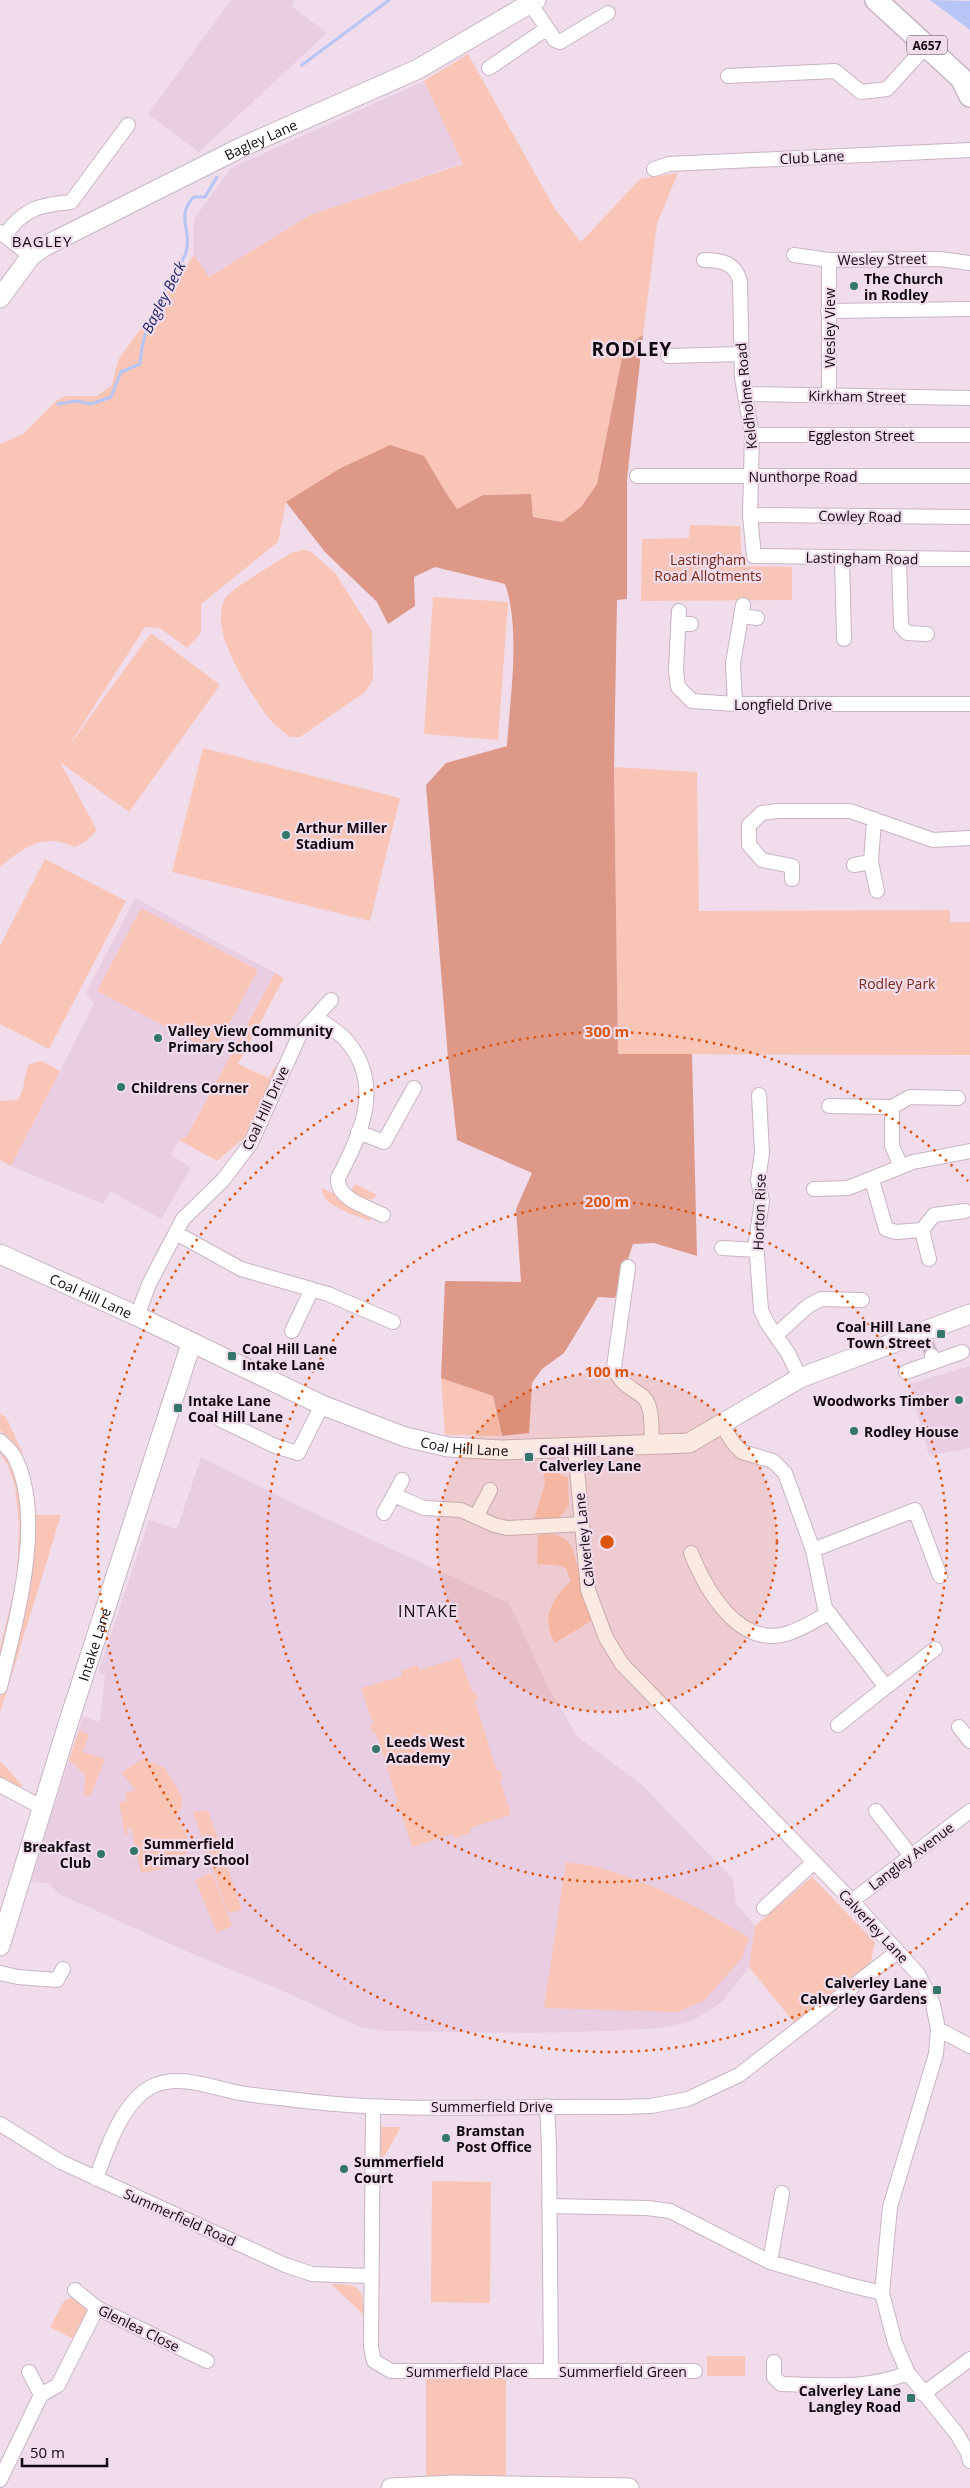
<svg xmlns="http://www.w3.org/2000/svg" width="970" height="2488" viewBox="0 0 970 2488" font-family="'Open Sans',sans-serif">
<style>
.built{fill:#e9cee3}
.green{fill:#f9c5b7}
.forest{fill:#dd9887}
.water{fill:#b7c5f6}
.lines{fill:none;stroke-linecap:round;stroke-linejoin:round}
.stream{stroke:#b7c5f6;stroke-width:3}
.street-tunnel{stroke:#cfbccb;stroke-width:14;stroke-dasharray:14 7;stroke-linecap:butt}
.street-casing{stroke:#c8b4c3;stroke-width:16}
.secondary-casing{stroke:#c8b4c3;stroke-width:21}
.primary-casing{stroke:#c8b4c3;stroke-width:24}
.street{stroke:#fff;stroke-width:14}
.secondary{stroke:#fff;stroke-width:19}
.primary{stroke:#fff;stroke-width:21}
.ring{fill:none;stroke:#dd550c;stroke-width:2.5;stroke-dasharray:2.5 5}
.poi-dot{fill:#33776b;stroke:#f1dcec;stroke-width:2}
.labels{text-anchor:middle;dominant-baseline:central;stroke-width:4.5;stroke-linejoin:round;paint-order:stroke}
.shield{fill:#f1dcec;stroke:#544851;stroke-width:1}
.shield-label{font-size:12px;font-weight:bold;fill:#10090f}
.street-label{font-size:14px;fill:#10090f;stroke:#f1dcec}
.poi-label{font-size:14px;font-weight:bold;fill:#10090f;stroke:#f1dcec;text-anchor:start}
.park-label{font-size:14px;fill:#7a2915;stroke:#f1dcec}
.neighbourhood-label{font-size:15px;letter-spacing:1px;fill:#10090f;stroke:#f1dcec}
.water-label{font-size:15px;font-style:italic;fill:#1d2569;stroke:#f1dcec}
.quarter-label{font-size:16px;letter-spacing:1px;fill:#10090f;stroke:#f1dcec}
.district-label{font-size:19px;font-weight:bold;letter-spacing:1px;fill:#10090f;stroke:#f1dcec}
.centre{fill:#dd550c;stroke:#f1dcec;stroke-width:2.5}
.ring-label{font-size:15px;text-anchor:middle;font-weight:bold;fill:#dd550c;stroke:#f1dcec;stroke-width:4.5;stroke-linejoin:round;paint-order:stroke}
</style>
<rect width="100%" height="100%" fill="#f1dcec"/>
<path class="built" d="M231 0H295L291 6 327 33 199 152 148 114Z
M424 81 463 163 310 215 209 277 194 255V219L231 168Z
M135 898 275 973 187 1136 179 1140 171 1155 191 1168 161 1219 110 1191 103 1204 11 1166 94 1004 86 993Z
M970 1366V1448L929 1456 909 1384Z
M201 1457 305 1509 509 1603 549 1689 578 1737 642 1785 733 1879 736 1903 755 1926 749 1967 722 2002 690 2022 660 2028 609 2031 533 2033 387 2031 360 2027 290 1994 181 1949 59 1894 48 1883 30 1882 83 1716 100 1722 105 1675 98 1673 149 1520 177 1529Z"/>
<path class="green" d="M468 54 555 209 581 242 640 179 678 173 657 224 643 335 624 347 597 484 581 507 562 522 533 517 531 494 483 495 457 509 446 494 286 502 278 542 201 604V633L187 648 160 628 145 627 66 750 151 633 220 685 129 812 60 762 97 830 85 842 75 847C42 832 24 847 0 867V444L23 434 56 401 65 396H97L112 385 118 360 194 255 209 277 310 215 463 164 424 81Z
M690 525 740 526 742 566 792 567V600L641 601 642 539 689 538Z
M302 550 310 551 335 573 372 631 373 680 365 692 300 737H290C282 731 273 724 267 716 250 692 207 629 225 599 230 589 279 561 291 553Z
M433 597 508 602 498 740 424 734Z
M203 748 400 798 370 921 172 872Z
M614 767 697 772 699 911 950 910V922H970V1055L618 1054Z
M45 859 126 901 49 1049 0 1024V946Z
M141 908 258 970 214 1052 97 991Z
M275 973 284 978 238 1064 269 1078 275 1066 278 1068 244 1138 217 1161 179 1140 187 1136Z
M42 1061 60 1071 11 1166 0 1160V1101L18 1100C26 1086 23 1079 29 1064Z
M355 1184 377 1195 373 1199 365 1200 350 1192Z
M322 1188 373 1213 370 1221C356 1215 320 1206 322 1188Z
M441 1378 493 1396 501 1436 445 1435Z
M0 1414 6 1417 23 1454 21 1455 15 1444 0 1430Z
M0 1448C4 1453 9 1458 12 1464 38 1513 12 1611 0 1663V1648L17 1578 19 1524 15 1486 8 1466 0 1453Z
M539 1464 568 1478 569 1506 559 1518 539 1522 534 1520 545 1483 544 1475Z
M32 1515H61L0 1713V1698L22 1620Z
M548 1534C561 1535 567 1538 573 1549L591 1621 555 1643C540 1619 552 1598 571 1581L566 1568 555 1565 537 1564 538 1535Z
M460 1657 472 1692 475 1691 478 1700 475 1701 497 1771 500 1770 503 1778 500 1780 511 1815 470 1828 471 1833 455 1838 453 1834 412 1847 401 1812H397L394 1804 398 1802 376 1733H372L370 1725 373 1724 361 1688 402 1676 401 1671 417 1665 420 1670Z
M79 1731 89 1734 83 1752 105 1759 91 1795 84 1797 85 1775 69 1760Z
M142 1759 165 1768 182 1797V1806L176 1818 186 1832 188 1845 186 1853 172 1867 141 1873 131 1828H127L128 1835H125L119 1802H127L125 1793 136 1790 121 1773Z
M0 1761 23 1786 17 1787 0 1778Z
M208 1810 242 1910 228 1913 193 1812Z
M566 1862C578 1864 592 1865 604 1869 655 1884 705 1910 749 1938L742 1958 704 2001 677 2012 544 2008Z
M212 1873 232 1926 217 1933 195 1880Z
M812 1877 875 1942 869 1970 796 2025 749 1967 755 1926Z
M381 2127H401L384 2157H380Z
M432 2181 491 2182 490 2303 431 2302Z
M331 2284C359 2284 363 2287 364 2315Z
M73 2297 85 2305 87 2309 75 2340 50 2327 64 2301Z
M707 2356H745V2376H707Z
M506 2373V2477L426 2478V2375Z"/>
<path class="forest" d="M643 335 627 479V599L617 600 614 767 618 1054H692L697 1256 654 1243 633 1244 615 1298 598 1297 564 1353 542 1369 532 1383 529 1433 502 1436 493 1396 441 1378 445 1281 521 1282 516 1209 532 1173 457 1140 448 1058 426 785 446 763 507 746C510 697 521 630 505 584L435 567 414 577 415 606 388 624 377 602 325 552 286 502 339 469 390 445 424 456 446 493 457 509 483 495 531 494 533 517 562 522 581 507 597 484 624 347Z"/>
<path class="water" d="M930 0 970 1V30Z"/>
<g class="lines">
<path class="stream" d="M302 65 389 0
M58 404 76 401 91 404 111 397 121 372 140 364C142 339 149 317 162 295 169 281 179 269 185 255 194 232 174 216 194 197H205L217 177"/>
<path class="street-tunnel" d="M927 1343 932 1356"/>
<g class="street-casing">
<path id="street" d="M530 3 555 40 560 42 608 13
M489 68 546 29
M728 76 835 71 861 92 887 89 927 45
M654 169 669 164 970 150
M0 232 31 256
M5 235C24 208 40 205 71 202L128 125
M794 255 829 260 940 259 970 263
M704 260C722 260 735 263 740 281L742 378 752 435 750 515 754 556 970 559
M829 260V396
M828 311 970 309
M668 356 740 354
M745 394 970 398
M752 435H970
M637 476H970
M750 515 970 517
M842 559 844 639
M899 559 901 626 907 633 927 634
M679 611 676 670 678 687 692 701 735 704H970
M741 616 757 618
M678 624H691
M735 704 733 663 743 605
M874 819 871 862 877 891
M854 865 871 862
M792 879V866L762 860 749 845V825L762 813 777 811H850L933 840 970 838
M316 1017C325 1024 338 1031 346 1040 384 1084 362 1133 338 1178 336 1199 367 1207 383 1215
M759 1095 762 1153 758 1180 762 1201 756 1241 761 1310 767 1323 788 1353 800 1378
M829 1106 892 1107 910 1097 958 1098
M892 1107V1146L901 1166
M358 1132 384 1142 414 1088
M872 1180 886 1229 896 1232 922 1230 934 1215 965 1211
M814 1189 848 1188 913 1162 970 1151
M922 1230 929 1259
M176 1233 241 1269 328 1294 393 1322
M722 1248 757 1250
M628 1267 614 1367C623 1392 642 1389 648 1404 653 1415 651 1433 652 1444
M137 1316 149 1284 183 1219 223 1180 251 1143 300 1034 331 1000
M292 1331 312 1289
M776 1335 808 1306 821 1299 862 1300
M932 1356 934 1362 962 1352
M906 1372 934 1362
M221 1420 275 1446 298 1453 322 1405
M721 1424 734 1444 742 1452 773 1461 785 1473 813 1550 825 1608 886 1687 935 1649
M0 1441C5 1446 12 1451 15 1458 46 1520 15 1623 0 1687
M575 1447 588 1590 606 1638 622 1664 852 1901 918 1974 933 2004 938 2029 936 2054 890 2207 882 2293 895 2343 908 2373 957 2434 968 2453 970 2461
M394 1495 424 1508 461 1510 494 1525 507 1528 582 1524
M384 1513 402 1480
M476 1517 490 1490
M813 1550 915 1510 940 1576
M691 1553C706 1590 738 1647 786 1634 800 1630 814 1621 827 1614
M838 1725 886 1687
M959 1727 970 1741
M0 1785 41 1807
M876 1811 911 1856
M852 1901 970 1811
M764 1908 814 1862
M0 1973 18 1977 57 1980 63 1969
M938 2029 970 2046
M373 2107 371 2347 374 2361 391 2371H551L549 2146 547 2106
M0 2124 61 2162 285 2265 312 2274 371 2276
M96 2179C107 2148 123 2099 155 2085 180 2074 214 2088 240 2093 256 2096 273 2097 289 2099 398 2114 511 2105 621 2107L651 2106 688 2099 739 2075 897 1952
M549 2206 647 2208 670 2211 770 2262 849 2285 882 2293
M770 2262 782 2193
M75 2290 97 2308 207 2361
M774 2362V2377L781 2384C827 2385 865 2390 908 2373
M551 2371H695
M29 2372 41 2395
M923 2394 970 2359
M0 2480 41 2395 58 2385 97 2308"/>
</g>
<g class="secondary-casing">
<g id="secondary">
<path id="s1" d="M0 298 31 256 45 246 242 147 418 69 536 0"/>
<path id="s2" d="M0 1254 137 1316 322 1405 405 1437 448 1447 502 1450 689 1443 800 1378 970 1314"/>
<path id="s3" d="M0 1946 68 1724 191 1344"/>
<path d="M391 2488 454 2485 629 2488"/>
</g>
</g>
<g class="primary-casing">
<path id="primary" d="M876 0 961 78 970 96"/>
</g>
<use href="#street" class="street"/>
<use href="#secondary" class="secondary"/>
<use href="#primary" class="primary"/>
</g>
<circle cx="607" cy="1542" r="170" fill="#dd550c" fill-opacity=".12"/>
<g class="ring">
<circle cx="607" cy="1542" r="170"/>
<circle cx="607" cy="1542" r="340"/>
<path d="M968 1903A510 510 0 1 1 968 1181"/>
</g>
<g class="poi-dot">
<circle cx="854" cy="286" r="5"/>
<circle cx="286" cy="835" r="5"/>
<circle cx="158" cy="1038" r="5"/>
<circle cx="121" cy="1087" r="5"/>
<rect x="936" y="1329" width="10" height="10" rx="2.5"/>
<rect x="227" y="1351" width="10" height="10" rx="2.5"/>
<circle cx="959" cy="1400" r="5"/>
<rect x="173" y="1403" width="10" height="10" rx="2.5"/>
<circle cx="854" cy="1431" r="5"/>
<rect x="524" y="1452" width="10" height="10" rx="2.5"/>
<circle cx="376" cy="1749" r="5"/>
<circle cx="134" cy="1851" r="5"/>
<circle cx="101" cy="1854" r="5"/>
<rect x="932" y="1985" width="10" height="10" rx="2.5"/>
<circle cx="446" cy="2138" r="5"/>
<circle cx="344" cy="2169" r="5"/>
<rect x="906" y="2393" width="10" height="10" rx="2.5"/>
</g>
<g class="labels">
<rect class="shield" x="907" y="35.5" width="40" height="19" rx="4"/>
<g class="shield-label">
<text x="927" y="45">A657</text>
</g>
<g class="street-label">
<text stroke="none"><textPath href="#s1" startOffset="310">Bagley Lane</textPath></text>
<text transform="translate(812 157) rotate(-3)">Club Lane</text>
<text transform="translate(882 259) rotate(-1)">Wesley Street</text>
<text transform="translate(829 328) rotate(-90)">Wesley View</text>
<text transform="translate(746 396) rotate(-96)">Keldholme Road</text>
<text transform="translate(857 396) rotate(1)">Kirkham Street</text>
<text x="861" y="435">Eggleston Street</text>
<text x="803" y="476">Nunthorpe Road</text>
<text transform="translate(860 516) rotate(1)">Cowley Road</text>
<text transform="translate(862 558) rotate(1)">Lastingham Road</text>
<text x="783" y="704">Longfield Drive</text>
<text transform="translate(265 1108) rotate(-65)">Coal Hill Drive</text>
<text transform="translate(759 1212) rotate(-88)">Horton Rise</text>
<text stroke="none"><textPath href="#s2" startOffset="100">Coal Hill Lane</textPath></text>
<text stroke="none"><textPath href="#s2" startOffset="505">Coal Hill Lane</textPath></text>
<text transform="translate(584 1540) rotate(-96)">Calverley Lane</text>
<text stroke="none"><textPath href="#s3" startOffset="316">Intake Lane</textPath></text>
<text transform="translate(911 1856) rotate(-37)">Langley Avenue</text>
<text transform="translate(874 1926) rotate(47)">Calverley Lane</text>
<text x="492" y="2106">Summerfield Drive</text>
<text transform="translate(180 2217) rotate(24)">Summerfield Road</text>
<text transform="translate(139 2328) rotate(26)">Glenlea Close</text>
<text x="467" y="2371">Summerfield Place</text>
<text x="623" y="2371">Summerfield Green</text>
</g>
<g class="poi-label">
<text x="864" y="278">The Church<tspan x="864" dy="16">in Rodley</tspan></text>
<text x="296" y="827">Arthur Miller<tspan x="296" dy="16">Stadium</tspan></text>
<text x="168" y="1030">Valley View Community<tspan x="168" dy="16">Primary School</tspan></text>
<text x="131" y="1087">Childrens Corner</text>
<text x="931" y="1326" text-anchor="end">Coal Hill Lane<tspan x="931" dy="16">Town Street</tspan></text>
<text x="242" y="1348">Coal Hill Lane<tspan x="242" dy="16">Intake Lane</tspan></text>
<text x="188" y="1400">Intake Lane<tspan x="188" dy="16">Coal Hill Lane</tspan></text>
<text x="949" y="1400" text-anchor="end">Woodworks Timber</text>
<text x="864" y="1431">Rodley House</text>
<text x="539" y="1449">Coal Hill Lane<tspan x="539" dy="16">Calverley Lane</tspan></text>
<text x="386" y="1741">Leeds West<tspan x="386" dy="16">Academy</tspan></text>
<text x="144" y="1843">Summerfield<tspan x="144" dy="16">Primary School</tspan></text>
<text x="91" y="1846" text-anchor="end">Breakfast<tspan x="91" dy="16">Club</tspan></text>
<text x="927" y="1982" text-anchor="end">Calverley Lane<tspan x="927" dy="16">Calverley Gardens</tspan></text>
<text x="456" y="2130">Bramstan<tspan x="456" dy="16">Post Office</tspan></text>
<text x="354" y="2161">Summerfield<tspan x="354" dy="16">Court</tspan></text>
<text x="901" y="2390" text-anchor="end">Calverley Lane<tspan x="901" dy="16">Langley Road</tspan></text>
</g>
<g class="park-label">
<text x="708" y="559">Lastingham<tspan x="708" dy="16">Road Allotments</tspan></text>
<text x="897" y="983">Rodley Park</text>
</g>
<g class="neighbourhood-label">
<text x="42" y="241">BAGLEY</text>
</g>
<g class="water-label">
<text transform="translate(163 297) rotate(-63)">Bagley Beck</text>
</g>
<g class="quarter-label">
<text x="428" y="1611">INTAKE</text>
</g>
<g class="district-label">
<text x="632" y="349">RODLEY</text>
</g>
</g>
<circle cx="607" cy="1542" r="8" class="centre"/>
<g class="ring-label">
<text x="607" y="1037">300 m</text>
<text x="607" y="1207">200 m</text>
<text x="607" y="1377">100 m</text>
</g>
<path d="M22 2458v8h85v-8" fill="none" stroke="#10090f" stroke-width="2.5"/>
<text x="30" y="2458" font-size="15" fill="#10090f" stroke="#f1dcec" stroke-width="4" paint-order="stroke">50 m</text>
</svg>
